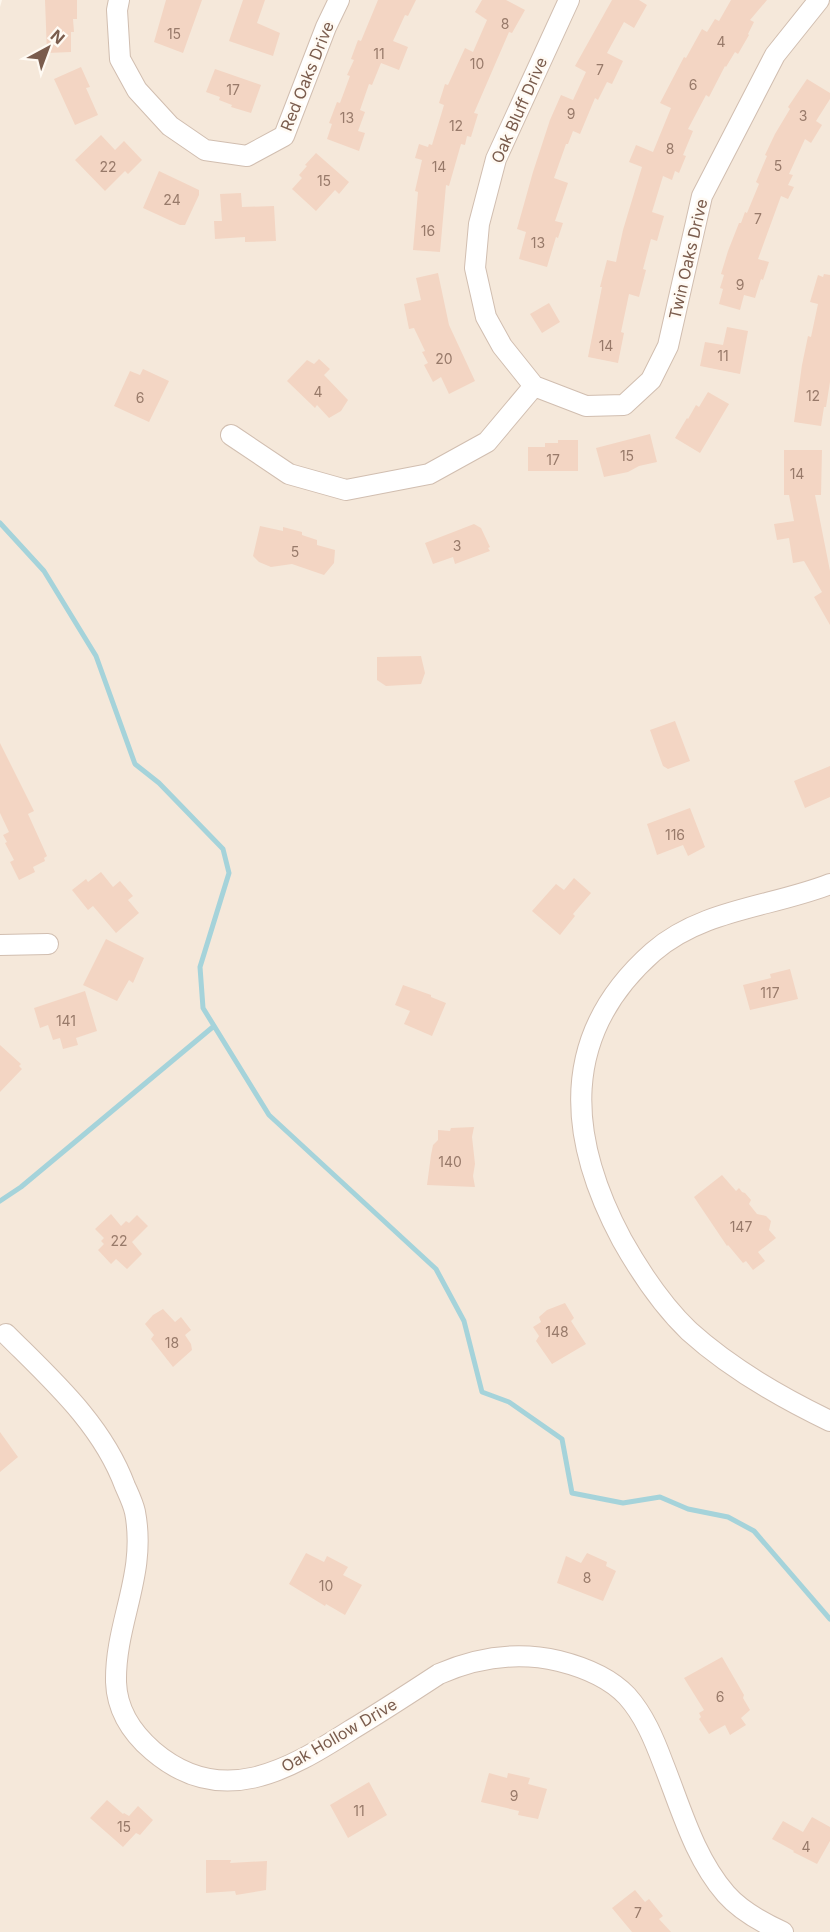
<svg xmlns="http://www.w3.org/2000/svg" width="830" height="1932" viewBox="0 0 830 1932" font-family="Inter,sans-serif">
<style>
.residential{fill:#f5e8da}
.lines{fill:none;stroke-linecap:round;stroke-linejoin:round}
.stream{stroke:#a5d3da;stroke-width:5}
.building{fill:#f3d5c3}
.minor-casing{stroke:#d1beb0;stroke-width:22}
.minor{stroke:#fff;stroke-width:20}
.labels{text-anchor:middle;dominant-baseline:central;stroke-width:5;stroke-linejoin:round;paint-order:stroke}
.number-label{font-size:14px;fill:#987a6a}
.street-label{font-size:16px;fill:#7a5c4d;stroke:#fffaf3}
</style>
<rect width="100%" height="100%" fill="#fdf6ec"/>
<path class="residential" d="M2 0H830V1932H0V7Z"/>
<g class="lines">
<path class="stream" d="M0 523 44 571 96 656 135 764 159 783 223 849 229 873 200 967 203 1008 269 1115 436 1269 464 1321 482 1392 509 1402 562 1439 572 1493 623 1503 660 1497 688 1509 728 1517 754 1531 830 1619
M0 1201 21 1187 214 1026"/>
</g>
<path class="building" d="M45 0H77V19H73L74 32H71V52L47 53Z
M166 0H202L183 53 154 42Z
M243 0H265L257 23 280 33 273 56 229 41Z
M378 0H416L408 16 405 15 393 41 408 47 399 70 381 63 372 85 369 84 360 110 365 112 358 131 365 133 359 151 327 139 332 124 329 123 337 102 340 103 350 76 347 75 354 60 351 59 358 40 361 41Z
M482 0H506L525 10 512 33 509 32 474 113 478 114 471 137 467 136 465 145 461 144 449 186 446 185 440 252 413 250 418 192 415 191 422 160 415 158 419 144 428 147 429 144 432 145 444 105 439 103 445 84 448 85 465 48 473 52 487 20 475 12Z
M612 0H639L647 5 634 28 624 22 607 53 623 61 612 84 607 82 598 100 595 98 580 134 573 131 568 144H566L554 178 568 183 555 221 563 223 558 238 556 237 547 267 519 259 526 232 517 229 533 172 550 120 561 95 573 100 586 72 575 66Z
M731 0H767L750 20 754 22 748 34 749 35 738 54 735 52 726 67 725 66 709 97 706 95 688 129 693 131 683 155 686 156 679 173 675 171 672 180 663 176 652 212 664 216 657 241 651 239 643 269 646 270 639 297 629 294 621 332 624 333 618 363 588 357 602 287H600L607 260 616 262 623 230 642 167 629 162 636 145 653 152 671 108 660 103 684 57 686 58 702 29 707 32 715 19 719 21Z
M81 67 90 87 86 88 98 115 75 125 54 79Z
M215 69 261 85 251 113 231 107 232 105 219 100 220 97 206 92Z
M807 79 830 93V99L816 121 822 125 811 143 805 139 789 174 793 175 788 185 794 187 788 199 781 196 758 259 769 262 763 280 761 279 755 298 744 295 740 310 719 304 723 289 720 288 724 275 721 274 728 251 739 223H741L745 212 747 213 759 184 756 182 767 156 765 155 775 134 790 109 788 107Z
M101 135 115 150 124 141 142 160 128 174 125 171 105 191 75 160Z
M316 153 349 182 339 194 335 190 316 211 292 189 302 178 299 175 307 166 305 165Z
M159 171 199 190V195L185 225H180L143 208Z
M241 193 242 207 274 206 276 241 245 242V237L215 239 214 221H222L220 194Z
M438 273 449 325 475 381 449 394 441 377 433 382 424 365 428 363 422 352 425 351 414 328 409 329 404 304 421 300 416 278Z
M824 274 830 275V382L826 407H824L821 426 794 422 802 365 808 336 811 337 818 304 810 302 818 275 823 277Z
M549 303 560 322 542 333 530 314Z
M727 327 748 331 740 374 700 366 705 342 723 345Z
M319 359 330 369 324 375 348 400 341 411 329 418 317 405 315 408 287 381 307 360 314 364Z
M143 369 169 381 149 422 114 406 130 371 140 375Z
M708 392 729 404 700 453 675 438 687 418 688 419 696 405 699 407Z
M650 434 657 462 639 466 628 472 604 477 596 448Z
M558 440H578V471H528V447H545V443H558Z
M784 450H822L821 495H815L830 571V625L814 597 822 592 804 561 793 563 789 538 777 540 774 524 794 521 789 495H784Z
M474 524 481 528 490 547 488 548 490 551 455 564 453 557 433 564 425 543Z
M260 526 283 531V527L302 532V535L317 540V545L335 550 334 563 324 575 292 564 271 567 259 562 253 556Z
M421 656 425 673 421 684 386 686 377 680V657Z
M675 721 690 761 668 769 663 766 650 730Z
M0 743 34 811 28 814 47 856 44 858 45 861 33 867 35 872 19 880 10 862 14 860 5 843 7 842 3 835 9 832 0 813Z
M830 766V797L805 808 794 781Z
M690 808 705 847 688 856 683 845 657 855 647 824Z
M101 872 113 887 120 881 133 896 128 900 139 913 116 933 93 906 88 910 72 890 86 879 88 882Z
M574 878 591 893 573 914 575 916 560 935 532 911 556 884 564 890Z
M106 939 144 958 133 983 129 980 117 1001 83 985Z
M790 969 798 999 750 1010 743 985 771 978 770 974Z
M403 985 431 995V997L446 1003 432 1036 404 1024 410 1011 395 1005Z
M85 991 97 1031 76 1038 78 1045 63 1049 60 1038 53 1040 48 1025 40 1028 34 1008Z
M0 1045 21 1064 19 1066 22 1069 0 1092Z
M474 1127 472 1137 475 1164 473 1176 475 1187 427 1185 431 1155 433 1145 438 1140V1130L450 1131 451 1128Z
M722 1175 736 1191 739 1188 742 1192 745 1193 751 1200 749 1204 757 1214 766 1216 771 1221 769 1230 776 1238 758 1252 765 1261 753 1270 746 1261 743 1263 728 1245 727 1246 694 1197Z
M111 1214 121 1226 126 1221 129 1223 137 1215 148 1226 132 1242 142 1254 127 1269 116 1259 111 1264 98 1250 104 1244 101 1241 104 1238 95 1229Z
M565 1303 574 1318 571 1321 586 1344 552 1364 536 1341 539 1336 533 1327 541 1322 539 1317 547 1310Z
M163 1309 175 1322 181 1317 191 1330 185 1335 191 1344 192 1350 173 1367 151 1339 154 1335 145 1324 153 1315Z
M0 1432 18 1457 0 1472Z
M306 1553 324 1562 327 1556 348 1567 343 1575 362 1585 345 1615 326 1604 325 1606 289 1584Z
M587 1553 607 1562 606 1566 616 1571 603 1601 557 1583 566 1556 581 1563Z
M722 1657 744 1695 743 1698 750 1710 741 1718 746 1725 730 1735 725 1725 709 1734 699 1719 701 1717 699 1713 704 1710 684 1678Z
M489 1773 507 1778 508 1773 530 1778 528 1784 547 1789 538 1819 518 1815 519 1811 481 1802Z
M369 1782 387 1815 348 1838 330 1805Z
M107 1800 123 1814 124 1813 129 1816 138 1806 153 1820 140 1835 136 1833 123 1847 90 1818Z
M812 1817 830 1827V1841L817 1864 793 1852 794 1851 772 1839 783 1821 803 1832Z
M206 1860H231L230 1863 267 1861 266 1890 236 1895 235 1891 206 1893Z
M635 1890 645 1902 649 1899 663 1916 659 1919 671 1932H632L612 1908Z"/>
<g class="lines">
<g class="minor-casing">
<path id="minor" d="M119 0 117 10 120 59 137 90 170 126 205 150 247 156 284 136 326 27 339 0
M534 386 586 406 624 405 651 380 668 346 702 196 775 55 819 0
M534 386 502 346 486 317 475 268 479 224 496 159 569 0
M231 435 289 474 346 490 429 474 487 442 534 386
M830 884C772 907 702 909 653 952 559 1035 567 1137 622 1240 640 1272 662 1305 689 1331 731 1369 780 1397 830 1421
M0 945 48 944
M6 1334C52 1380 102 1424 125 1486 129 1495 133 1503 135 1512 147 1575 115 1622 116 1682 117 1711 132 1733 153 1751 221 1809 287 1771 351 1730 381 1712 410 1693 439 1674 478 1657 517 1651 559 1661 583 1667 609 1677 627 1696 644 1715 654 1739 663 1763 681 1808 694 1857 726 1894 741 1911 763 1923 783 1932"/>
</g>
<use href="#minor" class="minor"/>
</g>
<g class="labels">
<g class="number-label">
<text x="505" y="23">8</text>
<text x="174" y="33">15</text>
<text x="721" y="41">4</text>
<text x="379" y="53">11</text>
<text x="477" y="63">10</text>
<text x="600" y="69">7</text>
<text x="693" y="84">6</text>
<text x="233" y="89">17</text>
<text x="571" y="113">9</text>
<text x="803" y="115">3</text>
<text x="347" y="117">13</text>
<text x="456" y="125">12</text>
<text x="670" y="148">8</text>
<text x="778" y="165">5</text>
<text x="108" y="166">22</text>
<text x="439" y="166">14</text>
<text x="324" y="180">15</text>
<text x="172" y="199">24</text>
<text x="758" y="218">7</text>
<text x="428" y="230">16</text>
<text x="538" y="242">13</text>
<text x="740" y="284">9</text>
<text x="606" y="345">14</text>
<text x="723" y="355">11</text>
<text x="444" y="358">20</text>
<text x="318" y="391">4</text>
<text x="813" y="395">12</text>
<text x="140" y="397">6</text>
<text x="627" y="455">15</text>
<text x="553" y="459">17</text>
<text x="797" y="473">14</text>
<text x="457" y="545">3</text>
<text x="295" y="551">5</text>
<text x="675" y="834">116</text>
<text x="770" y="992">117</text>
<text x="66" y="1020">141</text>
<text x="450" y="1161">140</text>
<text x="741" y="1226">147</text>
<text x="119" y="1240">22</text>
<text x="557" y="1331">148</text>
<text x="172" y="1342">18</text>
<text x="587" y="1577">8</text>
<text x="326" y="1585">10</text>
<text x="720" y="1696">6</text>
<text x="514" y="1795">9</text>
<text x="359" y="1810">11</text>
<text x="124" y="1826">15</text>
<text x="806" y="1846">4</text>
<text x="638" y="1912">7</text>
</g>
<g class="street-label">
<text transform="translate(307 76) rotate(-68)">Red Oaks Drive</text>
<text transform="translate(519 110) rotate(-66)">Oak Bluff Drive</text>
<text transform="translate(688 259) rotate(-77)">Twin Oaks Drive</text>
<text transform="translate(339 1735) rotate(-30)">Oak Hollow Drive</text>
</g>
</g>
<g transform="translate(48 48) rotate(41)" stroke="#fffaf3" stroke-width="4.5" paint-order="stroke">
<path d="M0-4.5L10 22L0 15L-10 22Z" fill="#7a5c4d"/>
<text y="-9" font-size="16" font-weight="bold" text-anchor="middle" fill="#7a5c4d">N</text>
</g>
</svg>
